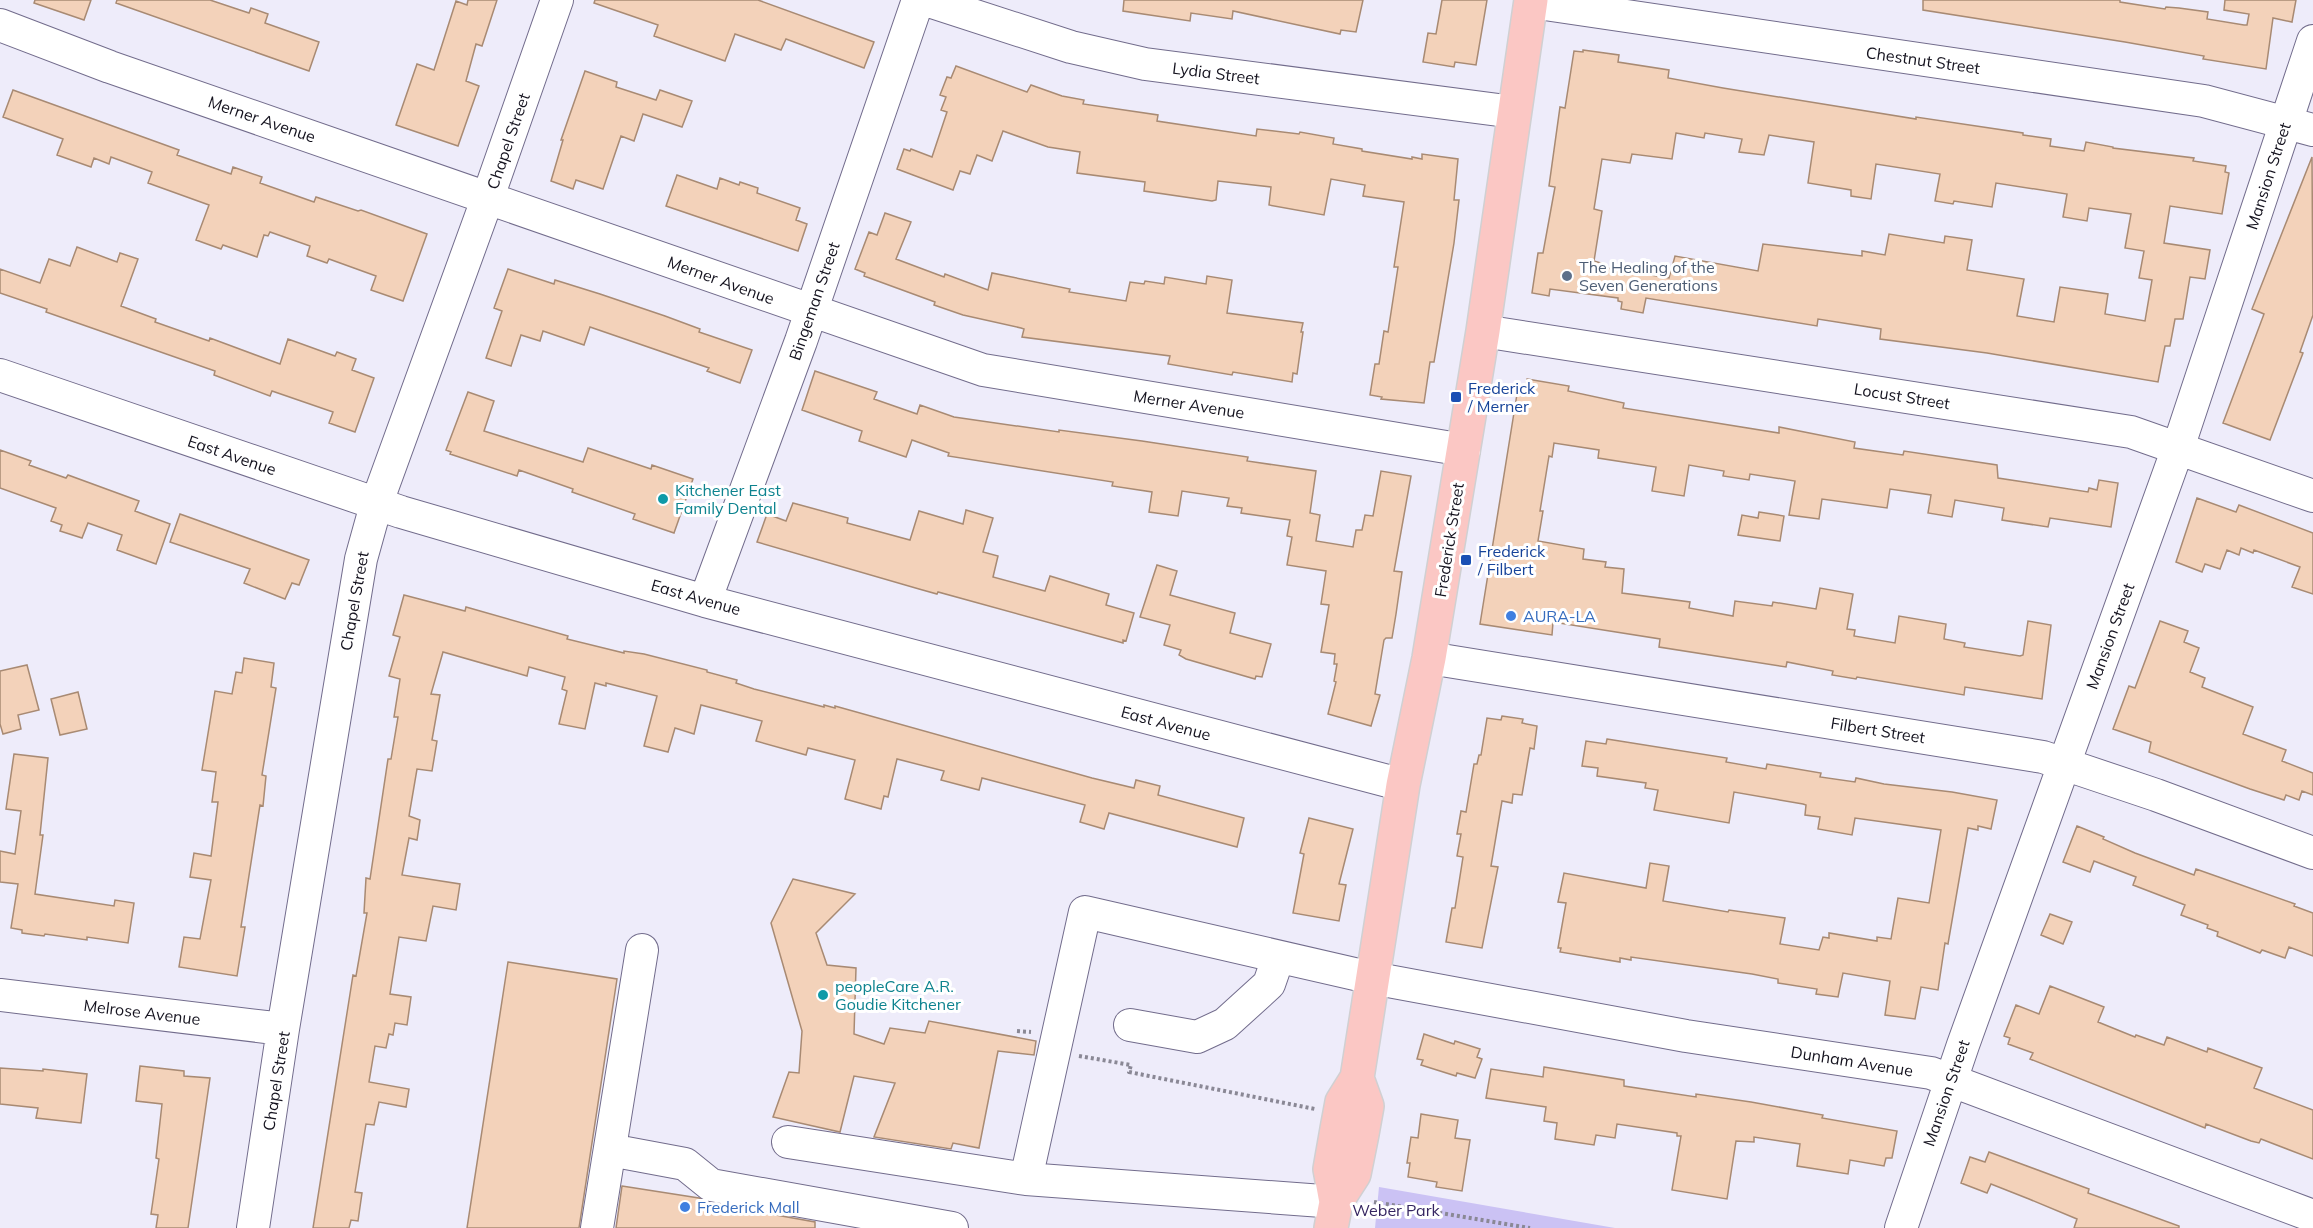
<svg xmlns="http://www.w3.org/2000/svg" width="2313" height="1228" viewBox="0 0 2313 1228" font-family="Mulish,sans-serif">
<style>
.green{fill:#cbc2f4}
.building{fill:#f3d2ba;stroke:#a88a73;stroke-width:1.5;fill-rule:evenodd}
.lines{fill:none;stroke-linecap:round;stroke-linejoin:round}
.minor-casing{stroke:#726c8c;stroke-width:34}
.major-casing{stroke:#d0d0d2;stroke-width:36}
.path{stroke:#8a8895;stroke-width:4;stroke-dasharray:3 3;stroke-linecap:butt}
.minor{stroke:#fff;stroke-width:32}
.major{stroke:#fbc7c4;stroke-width:33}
.service-dot{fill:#5c6f8a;stroke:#fff;stroke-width:2}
.transit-dot{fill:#1a4fb4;stroke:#fff;stroke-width:2}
.culture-dot{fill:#0f9aa8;stroke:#fff;stroke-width:2}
.shop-dot{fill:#3f7fe0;stroke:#fff;stroke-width:2}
.labels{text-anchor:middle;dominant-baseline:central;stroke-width:6;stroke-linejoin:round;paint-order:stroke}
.street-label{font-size:16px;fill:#14121e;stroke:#fff}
.service-label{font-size:16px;fill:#4e5e75;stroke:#fff;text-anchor:start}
.transit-label{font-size:16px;fill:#164399;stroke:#fff;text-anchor:start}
.culture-label{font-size:16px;fill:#0d838f;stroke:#fff;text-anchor:start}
.shop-label{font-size:16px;fill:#366cbe;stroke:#fff;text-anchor:start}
.park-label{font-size:16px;fill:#352561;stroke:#fff}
</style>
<rect width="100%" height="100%" fill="#eeecfa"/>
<path class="green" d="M1379 1187 1615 1228H1375Z"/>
<path class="building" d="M35 0H91L84 20 34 3Z
M117 0H210L249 13 251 8 268 14 265 23 319 42 309 71 116 3Z
M468 0H497L482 46 476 44 466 81 479 86 458 146 396 125 417 64 434 70 456 1 467 5Z
M595 0H758L874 42 864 68 786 39 781 50 735 34 725 61 654 36 658 25 594 3Z
M1124 0H1363L1356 32 1341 30 1340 34 1233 11 1232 19 1191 13 1190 21 1123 11Z
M1442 0H1487L1476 65 1455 62 1454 67 1423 62 1428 33 1436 34Z
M1923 0H2120V2L2165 9 2166 7 2179 8 2208 12 2207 19 2244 25H2247L2249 14 2224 10 2225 0H2296L2292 22 2273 18 2266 69 2203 59 2204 56 2125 42 1923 10Z
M1583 50 1619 55 1618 62 1669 70 1668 78 1723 88 1916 119V117L2023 133V135L2051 139 2050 146 2084 151 2086 142 2113 147V148L2194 158 2193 161 2226 166 2225 172 2229 173 2222 214 2170 206 2164 243 2210 250 2205 279 2190 277 2183 319H2175L2170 346H2165L2158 382 1987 353 1880 339 1881 329 1818 319 1817 326 1646 298 1643 313 1621 309 1622 302 1618 301V298L1550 289 1549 296 1532 293 1538 253H1543L1555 187 1549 186 1560 107 1565 108 1574 51 1583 52ZM1676 133 1704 138 1705 133 1742 139 1739 152 1764 155 1769 135 1814 142 1808 183 1851 190V196L1871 199 1876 164 1940 174 1935 201 1953 204 1954 201 1992 207 1996 183 2067 194 2063 217 2087 221 2089 208 2131 214 2125 248 2144 251 2139 278 2152 280 2145 321 2105 314 2108 294 2060 287 2054 322 2017 316 2024 279 1967 270 1972 240 1945 236 1944 243 1889 234 1885 255 1862 251V256L1763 244 1758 271 1675 256 1669 278 1601 267V263L1594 261 1602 211 1594 209 1602 159 1630 163 1632 154 1672 159Z
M956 66 1027 92 1031 85 1062 96 1084 100 1083 104 1158 115 1157 121 1256 136 1257 129 1299 134 1300 132 1334 138 1333 144 1362 149V151L1412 159V157L1422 159V154L1458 159 1454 200H1459L1454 243 1434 362H1430L1424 403 1381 399 1382 397 1370 395 1375 364H1379L1384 331 1388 332 1398 267H1394L1404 202 1363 196 1365 185 1331 179 1324 215 1269 205 1271 187 1218 181 1216 200 1212 201 1144 191 1145 182 1077 173 1080 152 1048 147 1003 131 992 161 977 155 970 174 960 171 953 190 897 169 904 149 910 151 911 149 932 157 947 112 941 110 946 97 940 95 947 77 951 78Z
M585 71 617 82 616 87 656 100 660 90 692 101 682 127 643 114 634 141 621 136 603 189 576 180 573 189 551 181 563 140H561Z
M13 90 179 150 177 155 231 174 233 167 262 177 260 183 314 202 316 197 358 211 361 210 427 234 403 301 371 290 376 276 329 259 327 263 307 256 310 246 270 232 268 236 264 235 257 257 223 245 221 249 196 240 209 205 148 183 152 172 111 157 109 164 94 158 91 167 57 155 63 139 3 117Z
M2312 157 2313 315 2300 352 2303 353 2270 440 2223 423 2264 314 2252 309Z
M677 175 717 189 720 178 739 185 740 182 758 188 757 193 800 208 796 220 807 224 798 251 666 206Z
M885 213 911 222 896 259 944 277 945 274 988 290 992 273 1070 289 1069 292 1126 301 1130 282 1144 284 1145 281 1164 284 1165 277 1206 284 1207 276 1232 280 1227 313 1303 323 1301 332H1303L1297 374 1293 373 1292 382 1233 372 1232 375 1168 364 1170 356 1022 337 1024 329 1021 328 963 315 934 305 935 302 864 276 865 273 855 269 869 232 877 235Z
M77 247 117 262 120 253 138 259 121 306 156 319 155 322 209 341 210 338 280 364 288 339 335 356 337 352 356 359 352 370 374 378 355 432 329 423 333 412 272 391 270 396 214 375 215 371 46 312 47 309 0 293V269L40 283 49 259 70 266Z
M508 269 554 284 555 280 600 294 665 316 700 329 699 332 752 350 740 383 707 371 709 368 590 327 584 345 543 331 540 341 521 335 511 366 486 358 502 311 494 308Z
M815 371 877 392 874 399 917 414 920 405 954 417 1059 432V430L1142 441 1248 457 1247 461 1316 471 1310 513 1320 515 1316 541 1353 547 1356 530H1362L1365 515 1373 516 1381 471 1411 476 1394 571 1402 572 1396 614 1392 638H1386L1384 640 1375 694 1380 695 1371 726 1328 714 1336 682 1334 681 1337 664H1334L1335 654 1321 652 1329 605 1321 604 1326 571 1287 565 1292 537 1287 536 1290 520 1241 513 1242 508 1227 506 1229 498 1182 491 1178 516 1149 512 1152 492 1112 486 1113 482 948 456 949 453 912 440 906 457 859 441 862 431 802 410Z
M1527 379 1569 386 1568 391 1624 403 1623 408 1779 433V427L1855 442 1854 448 1903 455 1904 451 1997 465 1998 478 2088 492 2089 488 2097 490 2099 480 2118 483 2111 527 2050 518 2048 527 2002 520 2004 508 1955 500 1952 517 1928 513 1931 495 1890 489 1887 508 1822 499 1819 519 1789 515 1795 481 1750 474 1749 480 1723 476 1724 471 1689 465 1684 496 1652 491 1656 467 1598 458 1599 450 1554 443 1552 457 1549 456 1540 511H1543L1538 541 1584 549 1583 559 1606 562 1605 567 1624 569 1622 593 1690 602 1689 608 1733 616 1735 601 1772 606 1773 602 1816 609 1820 588 1853 594 1847 629 1855 630 1854 636 1895 643 1899 616 1946 624 1944 639 1965 643 1964 647 2020 656 2023 655 2028 621 2051 625 2042 699 1965 687 1964 695 1857 677 1856 679 1832 675 1833 671 1787 662 1786 667 1659 647 1660 639 1553 622 1552 635 1480 624 1517 394 1524 395Z
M468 392 494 401 484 431 583 462 588 448 651 469 652 465 693 479 674 533 633 519 635 514 572 492 573 489 519 470 517 476 450 454 451 452 446 450Z
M0 450 31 461 29 465 66 478 68 475 139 501 135 511 170 524 156 564 117 550 122 535 88 523 82 538 60 531 62 525 51 521 56 508 0 488Z
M2197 498 2236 512 2239 505 2313 533V594L2292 587 2300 567 2254 550 2253 553 2241 548 2239 555 2227 550 2220 569 2205 564 2202 572 2176 562Z
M793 503 848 518 847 523 910 540 919 511 963 524 966 510 993 518 983 552 998 556 993 577 1045 591 1050 576 1109 594 1106 605 1134 613 1126 641 1123 640V643L938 592 937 594 919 589 757 542 767 514 786 521Z
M1759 512 1784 516 1780 541 1738 535 1742 515 1758 518Z
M180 514 309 560 299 585 292 583 285 599 244 583 250 569 170 542Z
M1157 565 1177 571 1170 595 1235 613 1230 633 1271 644 1262 677 1256 676 1255 679 1186 659 1179 655 1181 650 1164 645 1170 625 1140 617Z
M404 595 465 611 466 607 568 636 567 639 624 653V651L644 654 707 670V672L737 680 736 683 754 689 824 707V705L835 708V706L1092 778 1134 788 1136 780 1160 786 1158 795 1244 818 1237 847 1109 813 1104 829 1080 822 1085 805 982 778 979 790 941 780 944 771 897 759 888 797 884 796 881 809 845 799 855 760 808 748 806 755 756 741 762 721 701 705 694 734 675 728 668 752 644 746 657 696 606 683V686L595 683 585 729 559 724 567 691 562 689 565 677 529 667 527 676 443 652 431 694 440 695 432 740 437 741 432 771 417 769 409 816 420 820 417 840 409 838 402 875 460 884 456 910 433 906 426 941 399 937 390 994 411 997 407 1025 395 1023 393 1035 389 1034 386 1048 375 1046 369 1082 409 1089 406 1107 379 1102 374 1125 366 1124 355 1192 362 1193 358 1221 351 1220 349 1228H313L350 994 353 975 356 976 367 913H364L366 878 370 879 388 759H391L398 717H394L400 679 389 676 400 637 393 635Z
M2160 621 2188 631 2184 642 2199 648 2190 672 2205 678 2202 687 2253 707 2243 734 2286 750 2282 761 2313 773V795L2302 791 2299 800 2286 795 2284 800 2250 789 2149 752 2151 742 2113 729 2129 686 2135 688Z
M244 658 274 663 271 687 276 688 262 775 266 776 263 806 260 805 241 927H245L237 976 179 967 184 937 200 939 211 880 190 877 194 853 211 856 218 802H212L216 772 202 770 215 691 232 694 236 672 242 673Z
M27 665 39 710 18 715 21 729 3 734 0 724V671Z
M78 692 87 729 60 735 51 699Z
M1502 716 1523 719 1522 723 1537 726 1534 749 1530 748 1522 795 1513 794 1512 803 1502 801 1491 866 1498 867 1482 948 1446 942 1452 908H1455L1463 857 1457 856 1461 834H1457L1461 811 1466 812 1474 764H1477L1479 755H1481L1487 718 1501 720Z
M1607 739 1727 758 1726 762 1766 769 1767 764 1821 773 1820 777 1855 782 1856 778 1884 784 1952 792 1997 800 1991 829 1978 826V830L1968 828 1948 944 1945 943 1938 990 1921 987 1915 1019 1885 1015 1890 981 1843 973 1838 997 1816 994 1817 989 1778 983V979L1752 974 1631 957V960L1620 958V962L1560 952 1561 948H1558L1566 903 1558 902 1564 873 1646 888 1650 863 1669 866 1663 901 1728 912 1729 910 1785 918 1780 944 1819 950 1823 937 1829 938V933L1877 941V937L1891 939 1898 898 1929 903 1941 830 1855 818 1852 835 1818 829 1820 817 1805 815 1806 805 1803 804 1734 792 1729 823 1654 810 1658 790 1645 788 1646 783 1597 776 1598 768 1582 766 1586 741 1606 744Z
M14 754 48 758 40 835H43L35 894 114 906 115 900 134 903 128 943 87 937V940L45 934 44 936 22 933V930L11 928 18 884 0 882V851L15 854 21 811 6 809Z
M1309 818 1353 829 1339 884 1346 885 1339 921 1293 913 1304 854 1300 853Z
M2077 826 2104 837 2103 839 2135 853 2194 875 2196 869 2295 904 2294 906 2313 913V956L2289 947 2285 958 2262 950 2260 953 2217 936 2218 932 2207 928 2208 925 2181 915 2185 905 2133 885 2136 877 2094 861 2090 872 2063 862Z
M793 879 855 894 816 933 827 965 856 968 854 1034 884 1044 890 1028 925 1033 929 1021 1036 1041 1034 1055 998 1051 979 1148 953 1143 951 1149 874 1137 895 1083 854 1076 840 1132 773 1117 789 1072 799 1073 802 1031 771 923Z
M2050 914 2072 922 2063 944 2041 935Z
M508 962 617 979 579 1228H467Z
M2050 986 2104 1007 2098 1022 2135 1037 2136 1035 2164 1045 2167 1037 2207 1052 2208 1048 2262 1068 2254 1088 2313 1110V1159L2261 1139 2259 1143 2251 1141 2206 1124 2205 1128 2030 1059 2033 1053 2008 1044 2010 1038 2004 1036 2016 1005 2039 1014Z
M1424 1034 1454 1044 1455 1041 1480 1049 1477 1057 1482 1059 1475 1078 1457 1073 1456 1076 1421 1065 1423 1060 1417 1059Z
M140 1066 184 1071V1076L210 1078 188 1228H156L158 1215 151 1214 159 1159 156 1158 162 1104 136 1101Z
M1544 1067 1624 1080V1086L1696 1097V1094L1751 1102 1823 1115 1822 1118 1897 1131 1892 1158H1886L1884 1166 1850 1160 1848 1174 1797 1166 1800 1144 1754 1137V1142L1736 1141 1727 1199 1672 1190 1681 1136H1677V1133L1617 1124 1615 1138 1596 1135 1594 1145 1555 1139 1557 1123 1544 1121 1546 1107 1486 1098 1491 1069 1543 1077Z
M0 1068 43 1071V1069L87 1074 81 1123 36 1118 38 1108 0 1104Z
M1421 1114 1458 1120 1455 1138 1470 1140 1462 1191 1436 1187 1437 1182 1408 1177 1410 1163H1407L1411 1137 1418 1138Z
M1989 1152 2089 1189 2088 1193 2179 1226V1228H2074L2077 1219 2029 1199 1991 1184 1987 1193 1961 1183 1970 1157 1985 1162Z
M622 1186 699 1198 708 1203 815 1222V1228H616Z"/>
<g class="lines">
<g class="minor-casing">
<path id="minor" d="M926 0 1071 47 1145 64 1514 112
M1531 2 2204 101 2313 130
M0 25 110 67 983 370 1464 450
M1483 331 2131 432 2313 496
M0 375 401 512 705 601 1403 785
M705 601 801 341 918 0
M1429 658 2043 757 2156 795 2313 853
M0 995 283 1029
M1130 1025 1197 1037 1225 1024 1269 984 1278 958
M788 1142 1026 1179 1336 1202
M610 1150 685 1164 711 1185 952 1228
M1026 1179 1085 912 1372 978 1686 1036 1931 1073 2313 1216
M253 1228 283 1029 361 559 376 505 488 197 557 0
M597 1228 642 950
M1901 1228 1963 1045 2178 448 2313 41"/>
</g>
<g class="major-casing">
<path id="major" d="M1336 1202 1354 1174 1362 1134 1367 1106 1357 1078
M1331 1228 1336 1202 1330 1169 1337 1129 1342 1102 1357 1078 1403 785 1429 658 1483 331 1531 0"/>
</g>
<path class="path" d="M1017 1031 1031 1032
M1079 1056 1131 1065 1129 1072 1315 1109
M1374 1202 1530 1228"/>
<use href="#minor" class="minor"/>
<use href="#major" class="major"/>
</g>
<circle class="service-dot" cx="1567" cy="276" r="6"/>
<g class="transit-dot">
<rect x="1450" y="391" width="12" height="12" rx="3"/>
<rect x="1460" y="554" width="12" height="12" rx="3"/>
</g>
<g class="culture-dot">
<circle cx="663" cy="499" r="6"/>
<circle cx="823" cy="995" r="6"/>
</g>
<g class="shop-dot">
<circle cx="1511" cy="616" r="6"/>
<circle cx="685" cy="1207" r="6"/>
</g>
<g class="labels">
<g class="street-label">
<text transform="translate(1923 60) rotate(8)">Chestnut Street</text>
<text transform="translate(1216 73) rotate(7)">Lydia Street</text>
<text transform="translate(262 119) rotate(19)">Merner Avenue</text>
<text transform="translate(508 141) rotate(-71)">Chapel Street</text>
<text transform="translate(2268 176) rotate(-72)">Mansion Street</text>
<text transform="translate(721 280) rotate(20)">Merner Avenue</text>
<text transform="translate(814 301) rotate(-71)">Bingeman Street</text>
<text transform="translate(1902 396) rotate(9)">Locust Street</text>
<text transform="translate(1189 404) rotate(9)">Merner Avenue</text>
<text transform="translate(232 455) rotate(19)">East Avenue</text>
<text transform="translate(1449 540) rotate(-81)">Frederick Street</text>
<text transform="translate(696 597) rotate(16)">East Avenue</text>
<text transform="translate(354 601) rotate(-80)">Chapel Street</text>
<text transform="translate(2110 636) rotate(-70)">Mansion Street</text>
<text transform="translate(1166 723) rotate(15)">East Avenue</text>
<text transform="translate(1878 730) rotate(9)">Filbert Street</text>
<text transform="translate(142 1012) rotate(7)">Melrose Avenue</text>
<text transform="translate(1852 1061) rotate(9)">Dunham Avenue</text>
<text transform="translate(276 1081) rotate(-81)">Chapel Street</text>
<text transform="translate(1946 1093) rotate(-71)">Mansion Street</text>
</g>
<g class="service-label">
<text x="1579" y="267">The Healing of the<tspan x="1579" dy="18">Seven Generations</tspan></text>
</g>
<g class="transit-label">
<text x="1468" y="388">Frederick<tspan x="1468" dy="18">/ Merner</tspan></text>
<text x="1478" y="551">Frederick<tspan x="1478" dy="18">/ Filbert</tspan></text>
</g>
<g class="culture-label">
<text x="675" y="490">Kitchener East<tspan x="675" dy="18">Family Dental</tspan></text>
<text x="835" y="986">peopleCare A.R.<tspan x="835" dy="18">Goudie Kitchener</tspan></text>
</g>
<g class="shop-label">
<text x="1523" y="616">AURA-LA</text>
<text x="697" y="1207">Frederick Mall</text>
</g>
<g class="park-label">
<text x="1396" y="1210">Weber Park</text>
</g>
</g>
</svg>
